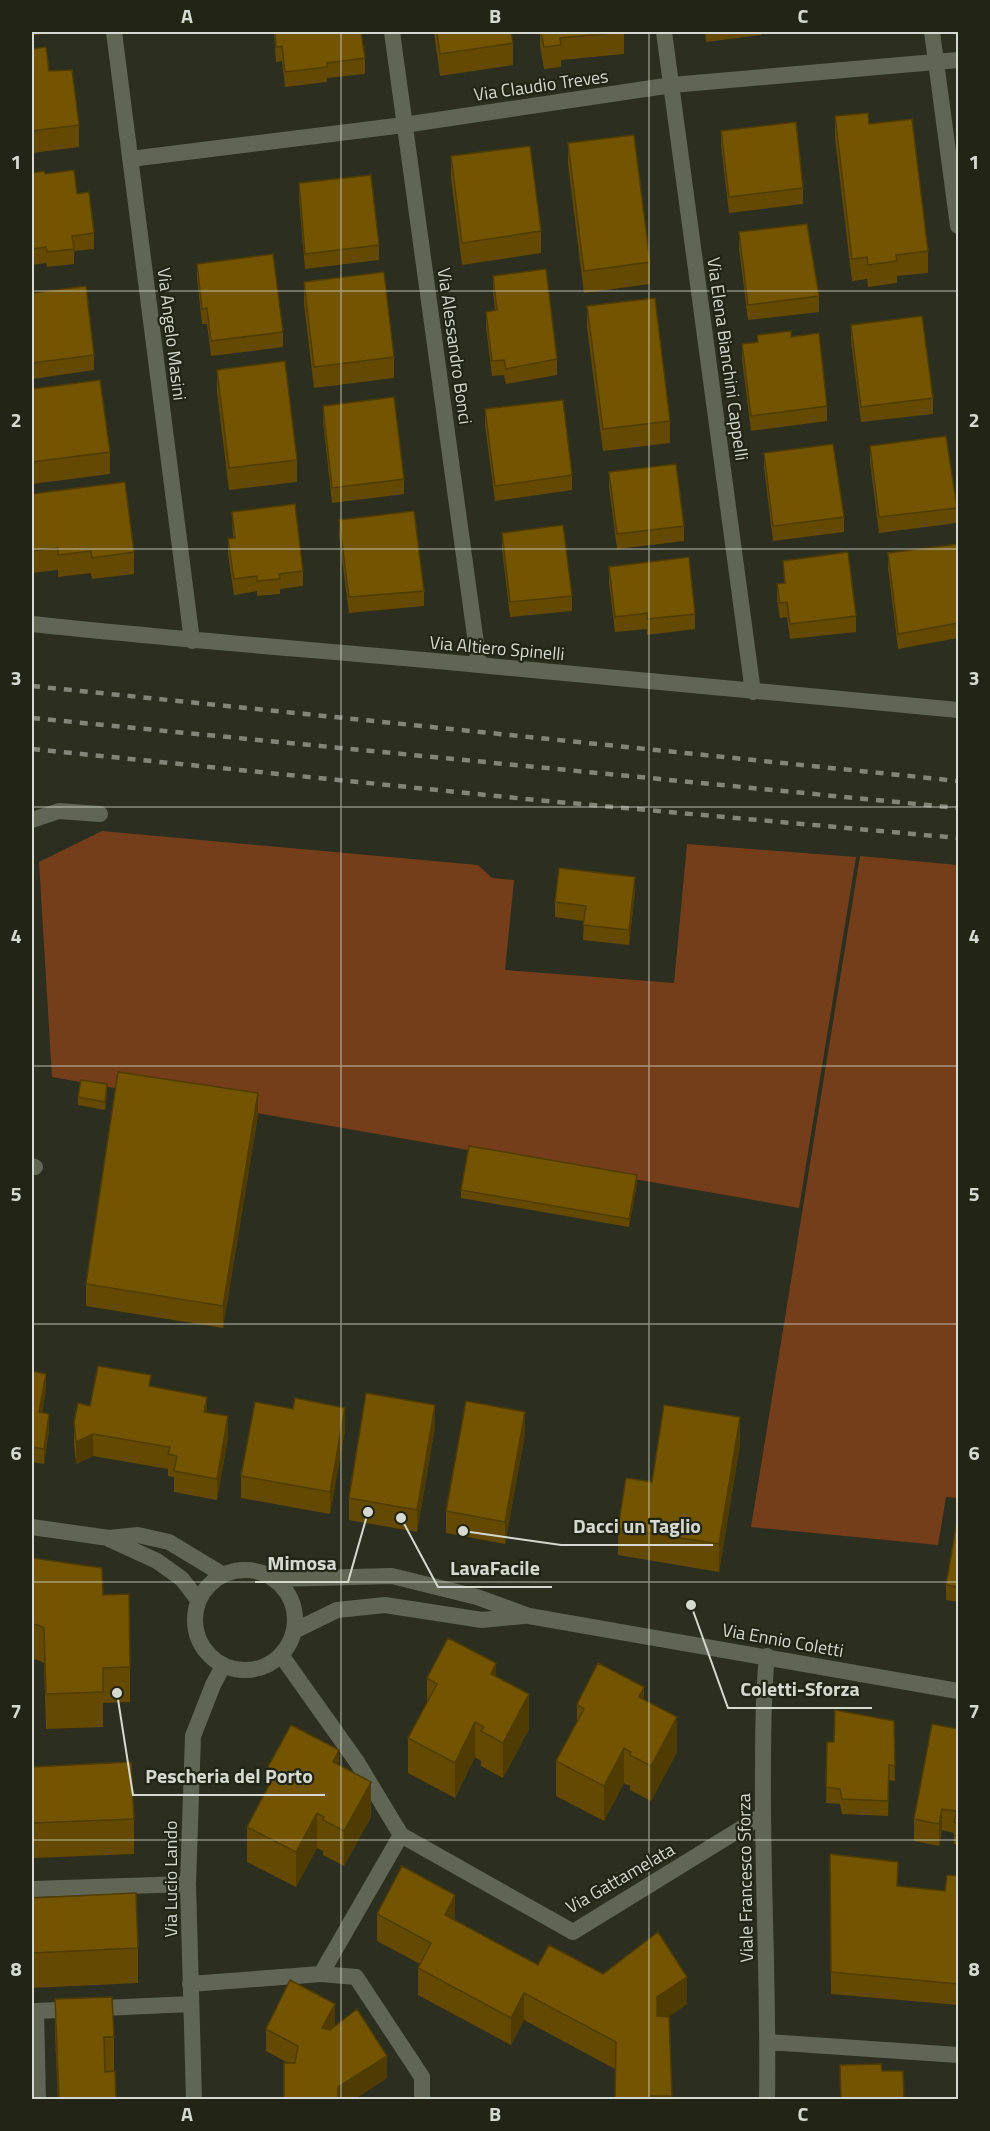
<svg xmlns="http://www.w3.org/2000/svg" width="990" height="2131" viewBox="0 0 990 2131" font-family="'Titillium Web',sans-serif">
<style>
.green{fill:#743e1a}
.lines{fill:none;stroke-linecap:round;stroke-linejoin:round}
.service{stroke:#616654;stroke-width:16}
.pedestrian{stroke:#616654;stroke-width:16}
.minor{stroke:#616654;stroke-width:16}
.tertiary{stroke:#616654;stroke-width:16}
.rail{stroke:#828578;stroke-width:4.5;stroke-dasharray:8 8;stroke-linecap:butt}
.wall{fill:#634901}
.shaded-wall{fill:#503c01}
.building{fill:#735501;stroke:#503c01;stroke-width:1.5}
.grid{fill:none;stroke:#d6d9cf;stroke-width:1.5;stroke-opacity:0.55}
.labels{text-anchor:middle;dominant-baseline:central;stroke-width:4.5;stroke-linejoin:round;paint-order:stroke}
.street-label{font-size:18px;fill:#d6d9cf;stroke:#222516}
.leader{fill:none;stroke:#d6d9cf;stroke-width:2}
.callout-dot{fill:#d6d9cf;stroke:#222516;stroke-width:2}
.callout-label{font-size:20px;text-anchor:middle;font-weight:bold;fill:#d6d9cf;stroke:#222516;stroke-width:4.5;stroke-linejoin:round;paint-order:stroke}
.neatline{fill:none;stroke:#d6d9cf;stroke-width:2}
.grid-label{font-size:20px;text-anchor:middle;font-weight:bold;fill:#d6d9cf}
</style>
<rect width="100%" height="100%" fill="#2c2f1f"/>
<path class="green" d="M102 831 478 865 492 878 514 880 505 970 674 983 687 844 856 857 799 1208 52 1077 39 862Z
M860 856 958 865V1498L946 1497 938 1545 751 1527Z"/>
<g class="lines">
<path class="service" d="M357 1762 401 1835"/>
<path class="pedestrian" d="M281 1655 357 1762"/>
<path class="minor" d="M114 32 192 641
M392 32 479 665
M664 32 753 692
M932 32 958 226
M130 159 404 125 672 85 958 60
M32 624C180 640 330 651 479 665 639 679 798 696 958 710
M32 820 59 811 100 814
M32 1166 35 1167
M767 1656C763 1694 763 1732 763 1770 762 1880 769 1990 767 2100
M32 1889 188 1884
M321 1974 401 1835 573 1932 763 1815
M190 1984 321 1974 356 1977 422 2077V2100
M32 2011H36L38 2100
M36 2011 191 2004
M768 2042 958 2055
M194 2100 188 1884 193 1736 213 1685 223 1666"/>
<path class="tertiary" d="M32 1527 109 1538 138 1535 169 1542 222 1574
M109 1539 157 1561 182 1579 198 1600
M195 1620a50 50 0 1 1 100 0a50 50 0 1 1-100 0Z
M275 1579 392 1576 477 1597 529 1616 958 1691
M294 1631 337 1610 385 1605 482 1620 524 1616"/>
<path class="rail" d="M32 686 958 781
M32 718 958 808
M32 749 536 800 958 838"/>
</g>
<path class="wall" d="M32 32H65L32 35Z
M274 32H361L365 58V74L327 78V82L285 87 282 61 276 62Z
M434 32H511L513 43V65L440 76Z
M540 32H624V54L561 60V67L544 69 540 46Z
M705 32H761V35L706 42Z
M32 49 49 71 79 125V147L32 153Z
M835 116 869 124 928 251V273L897 276V283L868 287 867 279 852 281 835 138Z
M721 131 803 188V204L729 213 721 146Z
M568 143 650 262V284L584 293 568 164Z
M451 156 541 231V253L462 265 451 178Z
M32 173 45 174 77 194 94 233V249L74 251V264L47 267 46 263 32 265Z
M299 183 379 245V260L305 269 299 199Z
M739 232 819 296V312L748 320 739 248Z
M197 264 283 332V347L211 356 207 324H202L197 279Z
M493 276 557 359V375L506 384 504 375 492 376 486 327V312L495 310 493 291Z
M304 282 394 357V378L314 388 304 304Z
M32 293 94 355V370L32 379Z
M587 306 670 421V443L603 451 587 328Z
M851 325 933 398V414L861 422 851 341Z
M757 335 827 406V421L751 431 742 359V344L757 342Z
M217 370 297 460V482L229 490 217 392Z
M32 389 110 452V474L32 484Z
M323 406 404 479V494L332 503 323 421Z
M485 409 572 475V490L495 501 485 425Z
M870 446 957 508V523L879 533 870 461Z
M764 453 844 517V532L773 541 764 468Z
M609 472 684 526V541L617 549 609 487Z
M32 494 134 552V574L92 579 91 573 58 577V570L32 573Z
M232 512 303 571V586L280 589V594L257 596V591L234 595 228 554V539L233 538Z
M339 520 424 591V606L349 613 339 535Z
M502 533 572 596V611L510 617 502 548Z
M958 544V638L898 649 888 568V553Z
M783 561 856 616V632L790 639 787 617 780 618 777 599V584L784 583Z
M609 567 695 614V629L647 635V629L615 632 609 582Z
M635 892 629 945 583 940 584 921 555 917V902Z
M107 1092 105 1110 78 1105V1097Z
M258 1115 223 1328 86 1306V1284Z
M637 1183 629 1227 461 1198V1190Z
M32 1371 46 1389 42 1413 49 1430 44 1464 32 1462Z
M151 1386 207 1412 228 1438 217 1500 174 1492V1477L168 1476V1469L93 1456 76 1464 74 1444V1422L90 1406Z
M435 1427 417 1532 349 1520V1498Z
M345 1430 330 1514 241 1498V1476Z
M525 1434 505 1544 446 1533V1511Z
M740 1444 719 1572 618 1555V1528L652 1482Z
M958 1516V1602L946 1600V1585Z
M32 1558 103 1595 130 1667V1702L103 1703V1727L46 1729 44 1663 38 1660 32 1659Z
M496 1677 529 1729 503 1778 481 1766V1761L475 1757 455 1798 408 1773V1738L427 1703V1678Z
M644 1699 677 1752 651 1801 630 1790V1786L624 1783 604 1821 556 1796V1761L577 1723V1704Z
M894 1721 895 1781 889 1780 888 1816 842 1814 840 1804 826 1803 827 1742H834Z
M958 1729V1845L954 1844V1833L942 1830 939 1846 914 1841V1819Z
M339 1765 371 1817 344 1866 323 1855V1851L317 1848 296 1887 247 1862V1827L268 1787V1767Z
M32 1767 134 1819V1854L32 1858Z
M830 1854 898 1886 945 1891 958 1876V2005L831 1994Z
M32 1898 138 1948V1983L32 1988Z
M377 1914 455 1920 538 1965 603 1974 687 2004 668 2017H669L672 2100H591L615 2098V2069L524 2020 511 2045 418 1995V1968L420 1964 377 1941Z
M55 1999 114 2037V2072L116 2100H58L55 2034Z
M335 2026 334 2027 387 2078 353 2100H284L288 2063 266 2051V2029Z"/>
<path class="shaded-wall" d="M635 877V892L629 945V930Z
M107 1084V1092L105 1110V1102Z
M258 1093V1115L223 1328V1306Z
M637 1175V1183L629 1227V1219Z
M46 1374V1389L39 1428V1412Z
M207 1397V1418L204 1412Z
M435 1405V1427L417 1532V1510Z
M345 1408V1430L330 1514V1492Z
M525 1412V1434L505 1544V1522Z
M49 1414V1430L44 1464V1449Z
M228 1416V1438L217 1500V1479Z
M740 1417V1444L719 1572V1544Z
M93 1434V1456L76 1464V1442Z
M496 1663V1698L491 1674Z
M644 1687V1722L639 1697Z
M529 1694V1729L503 1778V1743Z
M677 1717V1752L651 1801V1766Z
M475 1722V1757L455 1798V1763Z
M624 1748V1783L604 1821V1786Z
M339 1750V1786L333 1762Z
M371 1782V1817L344 1866V1831Z
M942 1809V1830L939 1846V1824Z
M317 1813V1848L296 1887V1852Z
M455 1895V1922L445 1915Z
M687 1977V2004L657 2025V1997Z
M524 1993V2020L511 2045V2018Z
M335 2004V2026L322 2050V2028Z
M387 2056V2078L353 2100H338V2087Z"/>
<path class="building" d="M275 32H361L365 58 327 63V67L285 72 282 46 276 47Z
M437 32H511L513 43 440 54Z
M541 32H624L560 38 561 45 544 47Z
M46 47 49 71 72 70 79 125 32 131V49Z
M868 113 869 124 912 119 928 251 896 255 897 261 868 265 867 257 852 259 835 116Z
M796 122 803 188 729 197 721 131Z
M634 135 650 262 584 271 568 143Z
M530 146 541 231 462 243 451 156Z
M74 170 77 194 89 192 94 233 72 236 74 249 47 252 46 247 32 249V173L44 171 45 174Z
M371 175 379 245 305 254 299 183Z
M807 224 819 296 748 305 739 232Z
M273 254 283 332 211 341 207 308 202 309 197 264Z
M546 269 557 359 506 369 504 360 492 361 486 312 497 310 493 276Z
M384 272 394 357 314 367 304 282Z
M86 286 94 355 32 363V293Z
M655 298 670 421 603 429 587 306Z
M922 316 933 398 861 407 851 325Z
M791 331V337L819 333 827 406 751 416 742 344 758 342 757 335Z
M285 361 297 460 229 468 217 370Z
M100 380 110 452 32 462V389Z
M394 397 404 479 332 488 323 406Z
M563 400 572 475 495 486 485 409Z
M946 436 957 508 879 517 870 446Z
M833 444 844 517 773 526 764 453Z
M676 464 684 526 617 534 609 472Z
M125 482 134 552 92 558 91 551 58 555V548L32 551V494Z
M295 504 303 571 279 574 280 579 257 581V576L234 579 228 539 235 538 232 512Z
M414 511 424 591 349 597 339 520Z
M563 525 572 596 510 602 502 533Z
M958 544V623L898 634 888 553Z
M848 552 856 616 790 624 787 602 780 603 777 584 785 583 783 561Z
M689 557 695 614 647 619V613L615 617 609 567Z
M559 868 635 877 629 930 583 925 586 906 555 902Z
M118 1072 258 1093 223 1306 86 1284Z
M81 1080 107 1084 105 1102 78 1097Z
M469 1146 637 1175 629 1219 461 1190Z
M98 1366 151 1375 149 1386 207 1397 204 1412 228 1416 217 1479 174 1471 177 1456 168 1454 170 1447 93 1434 76 1442 74 1422 78 1403 90 1406Z
M32 1371 46 1374 39 1412 49 1414 44 1449 32 1447Z
M366 1393 435 1405 417 1510 349 1498Z
M295 1398 345 1408 330 1492 241 1476 255 1402 293 1409Z
M466 1401 525 1412 505 1522 446 1511Z
M664 1405 740 1417 719 1544 618 1528 626 1478 652 1482Z
M958 1516V1587L946 1585Z
M32 1558 102 1568 103 1595 129 1594 130 1667 103 1668V1692L46 1694 44 1628 38 1625 32 1624Z
M448 1638 496 1663 491 1674 529 1694 503 1743 481 1731 484 1727 475 1722 455 1763 408 1738 437 1684 427 1678Z
M598 1663 644 1687 639 1697 677 1717 651 1766 630 1755 631 1752 624 1748 604 1786 556 1761 584 1709 577 1704Z
M835 1710 894 1721 895 1766 889 1765 888 1801 842 1799 840 1789 826 1787 827 1742H834Z
M932 1724 958 1729V1823L954 1822 957 1811 942 1809 939 1824 914 1819Z
M291 1725 339 1750 333 1762 371 1782 344 1831 323 1820 324 1817 317 1813 296 1852 247 1827 276 1772 268 1767Z
M131 1762 134 1819 32 1823V1767Z
M830 1854 898 1862 897 1886 945 1891 947 1875 958 1876V1984L831 1972Z
M402 1866 455 1895 445 1915 538 1965 549 1945 603 1974 658 1932 687 1977 657 1997V2016L669 2017 672 2096H650V2100H592L615 2098 616 2042 524 1993 511 2018 418 1968 431 1943 377 1914Z
M136 1893 138 1948 32 1953V1898Z
M290 1980 335 2004 322 2028 330 2030 357 2009 387 2056 338 2087V2100H284V2063H295L298 2046 266 2029Z
M112 1997 114 2037H104L105 2072 115 2071 116 2100H59L55 1999Z
M881 2064 882 2071H903L904 2100H841L840 2065Z"/>
<path class="grid" d="M341 32V2100M649 32V2100M32 291H958M32 549H958M32 807H958M32 1066H958M32 1324H958M32 1582H958M32 1840H958"/>
<g class="labels">
<g class="street-label">
<text transform="translate(541 85) rotate(-8)">Via Claudio Treves</text>
<text transform="translate(172 334) rotate(83)">Via Angelo Masini</text>
<text transform="translate(455 346) rotate(82)">Via Alessandro Bonci</text>
<text transform="translate(728 359) rotate(82)">Via Elena Bianchini Cappelli</text>
<text transform="translate(497 648) rotate(5)">Via Altiero Spinelli</text>
<text transform="translate(783 1640) rotate(10)">Via Ennio Coletti</text>
<text transform="translate(620 1878) rotate(-30)">Via Gattamelata</text>
<text transform="translate(745 1878) rotate(-91)">Viale Francesco Sforza</text>
<text transform="translate(170 1879) rotate(-90)">Via Lucio Lando</text>
</g>
</g>
<path class="leader" d="M463 1531L561 1545H713M368 1512L348 1582H255M401 1518L438 1587H552M691 1605L728 1708H872M117 1693L133 1795H325"/>
<g class="callout-dot">
<circle cx="463" cy="1531" r="6"/>
<circle cx="368" cy="1512" r="6"/>
<circle cx="401" cy="1518" r="6"/>
<circle cx="691" cy="1605" r="6"/>
<circle cx="117" cy="1693" r="6"/>
</g>
<g class="callout-label">
<text x="637" y="1533">Dacci un Taglio</text>
<text x="302" y="1570">Mimosa</text>
<text x="495" y="1575">LavaFacile</text>
<text x="800" y="1696">Coletti-Sforza</text>
<text x="229" y="1783">Pescheria del Porto</text>
</g>
<rect width="990" height="2131" fill="none" stroke="#222516" stroke-width="66"/>
<rect x="33" y="33" width="924" height="2065" class="neatline"/>
<g class="grid-label">
<text x="187" y="23">A</text>
<text x="495" y="23">B</text>
<text x="803" y="23">C</text>
<text x="16" y="169">1</text>
<text x="974" y="169">1</text>
<text x="16" y="427">2</text>
<text x="974" y="427">2</text>
<text x="16" y="685">3</text>
<text x="974" y="685">3</text>
<text x="16" y="943">4</text>
<text x="974" y="943">4</text>
<text x="16" y="1201">5</text>
<text x="974" y="1201">5</text>
<text x="16" y="1460">6</text>
<text x="974" y="1460">6</text>
<text x="16" y="1718">7</text>
<text x="974" y="1718">7</text>
<text x="16" y="1976">8</text>
<text x="974" y="1976">8</text>
<text x="187" y="2121">A</text>
<text x="495" y="2121">B</text>
<text x="803" y="2121">C</text>
</g>
</svg>
